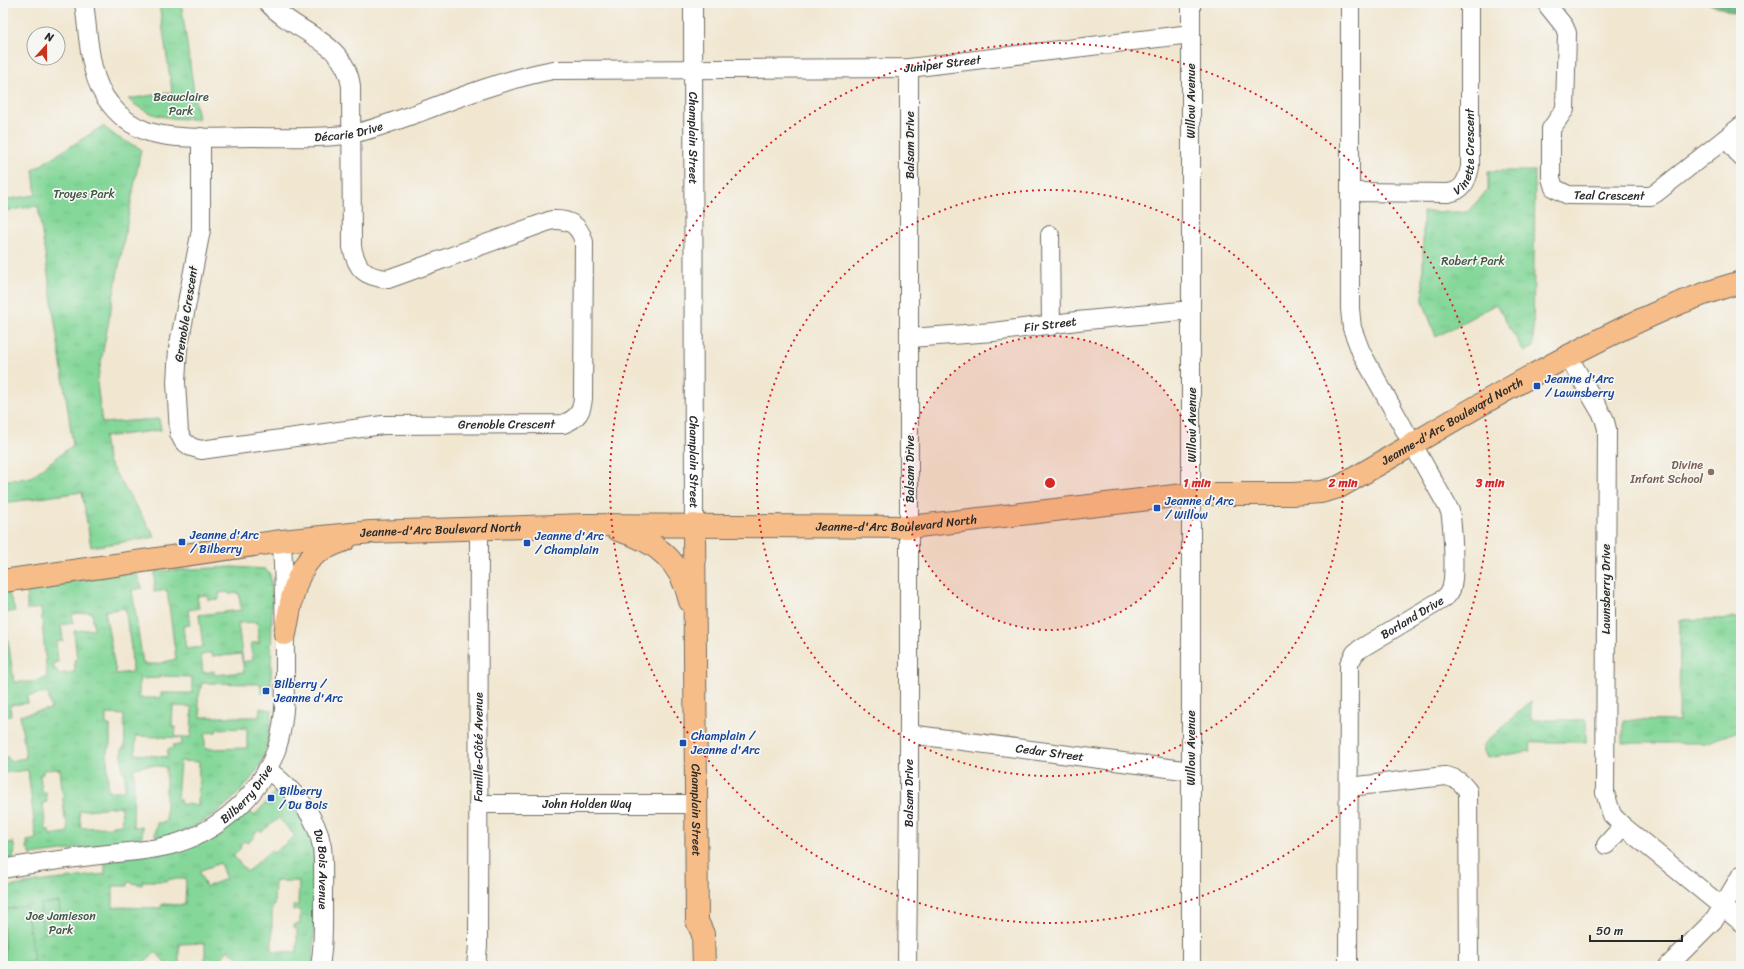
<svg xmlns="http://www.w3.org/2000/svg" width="1744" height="969" viewBox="0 0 1744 969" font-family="Sriracha,sans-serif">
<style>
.grass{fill:url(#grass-tufts);stroke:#588162;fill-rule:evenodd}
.forest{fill:url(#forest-crowns);stroke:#4b7256}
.pitch{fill:#84d799;stroke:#588162}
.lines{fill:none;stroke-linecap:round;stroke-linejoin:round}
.minor-casing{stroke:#706d65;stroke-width:20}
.major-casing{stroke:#706d65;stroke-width:24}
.minor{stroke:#fff;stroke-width:18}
.major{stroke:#f7bd88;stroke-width:22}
.ring{fill:none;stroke:#d62828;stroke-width:2;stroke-dasharray:2 4}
.transit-dot{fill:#1a4fb4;stroke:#f6f6f2;stroke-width:1.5}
.education-dot{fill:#8d6e63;stroke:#f6f6f2;stroke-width:1.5}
.labels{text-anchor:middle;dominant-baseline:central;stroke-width:3.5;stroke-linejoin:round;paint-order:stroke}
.street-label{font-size:12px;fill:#2b2b2b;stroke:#f6f6f2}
.park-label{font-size:12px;fill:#415646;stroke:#f6f6f2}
.transit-label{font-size:12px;fill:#164399;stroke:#f6f6f2;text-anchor:start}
.education-label{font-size:12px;fill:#785e54;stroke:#f6f6f2;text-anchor:end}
.centre{fill:#d62828;stroke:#f6f6f2;stroke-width:2}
.ring-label{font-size:12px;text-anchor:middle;font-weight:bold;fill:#d62828;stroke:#f6f6f2;stroke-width:3.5;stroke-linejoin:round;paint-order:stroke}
</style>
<defs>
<pattern id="grass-tufts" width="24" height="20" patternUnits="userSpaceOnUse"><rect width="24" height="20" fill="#84d799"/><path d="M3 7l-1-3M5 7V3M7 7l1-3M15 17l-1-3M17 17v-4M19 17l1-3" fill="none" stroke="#72b984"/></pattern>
<pattern id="forest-crowns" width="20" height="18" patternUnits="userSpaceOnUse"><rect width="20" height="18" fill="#6bb881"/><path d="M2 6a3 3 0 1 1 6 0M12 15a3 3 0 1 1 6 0" fill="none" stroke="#58966a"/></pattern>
</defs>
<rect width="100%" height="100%" fill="#f6f6f2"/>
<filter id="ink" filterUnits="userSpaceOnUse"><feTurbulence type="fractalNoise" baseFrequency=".025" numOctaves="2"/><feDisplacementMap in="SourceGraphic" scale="8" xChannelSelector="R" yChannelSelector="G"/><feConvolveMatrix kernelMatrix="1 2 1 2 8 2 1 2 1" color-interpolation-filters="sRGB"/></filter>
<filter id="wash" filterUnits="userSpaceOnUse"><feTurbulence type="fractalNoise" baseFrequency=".012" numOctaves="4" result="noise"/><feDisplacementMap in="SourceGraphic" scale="16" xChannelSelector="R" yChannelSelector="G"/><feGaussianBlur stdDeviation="0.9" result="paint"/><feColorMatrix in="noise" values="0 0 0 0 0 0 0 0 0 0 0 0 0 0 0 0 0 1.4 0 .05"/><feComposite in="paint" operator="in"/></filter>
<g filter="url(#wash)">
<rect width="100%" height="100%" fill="#f1e7d1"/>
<path class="grass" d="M159 3H181L198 119C171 119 149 118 128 99L172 92Z
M103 126 117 137 141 149 97 383 102 423 159 419 161 430 104 437 108 461 155 537 91 547 82 492 3 503V481L31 477 73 445 38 206 3 211V200L36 195 33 170Z
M1488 171H1535L1533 347 1524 352 1496 304 1436 337 1423 301V212H1467L1488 190Z
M233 567 265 569 270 574 272 590 271 692 261 693V684L202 683 198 700 201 717H259L260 708 272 710C271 727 268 745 262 761 258 770 251 779 245 786 221 814 193 830 158 840L155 834 157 823 166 822V767L150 765 134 768 133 827H142V837L138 841 31 855 27 848V841L36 839 28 770 3 773V744L5 757H8L9 761 26 758 20 715 51 709 48 693 27 696 28 703 10 705 11 716 3 717V692H5L3 676V591L8 590 15 611 4 613 14 682H33L47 678 41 608 27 610V588L136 572 142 588 132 590 143 664H157L176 659 167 590 154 592 155 571ZM228 592 229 594 239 593 241 610 199 615 203 647 186 649 183 626 190 625 188 610 199 608 197 596 207 595 208 600 219 599V593ZM125 608 131 648 132 672 116 674 105 611ZM92 612 94 629 74 631 77 660H74L75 672 58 674 57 670H54V663L58 662 56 642 63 641 61 625 73 623 72 614ZM257 622 259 643H251L253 660 243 662 238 623ZM211 653 212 656 221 655V656L241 654 244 672 214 675V671L203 673 201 655ZM160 676 192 677V693H161L160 698H139V679L160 678ZM173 706 192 707 191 737H175L176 727H172ZM106 714 124 715 125 748H122V771H125V791H108L107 748H110V725H106ZM247 728V748L205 749V733L216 732 217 729ZM136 736 182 738 181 745H173V749H168L167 757 135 754ZM180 761 199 762 198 805 180 804V799H177ZM60 769 65 820H67L68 832 50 835 49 830H46L43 803 47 802 46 792H42L40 775 43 774V770ZM121 806 122 824 112 825V827L81 828 79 811Z
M1741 618V730L1705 743H1623V720L1679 721 1680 620Z
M1531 701V720H1586V742H1531L1530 751 1487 758 1482 746Z
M276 791C292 802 306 821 312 840 316 855 314 873 314 889 314 915 315 940 312 966H244L246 963 228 950 215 966H205V943L179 944V966H168L156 952 139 966H3V888L37 882 105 874V862L221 831 249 810 254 816ZM279 818 295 836 274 853 271 850 247 872 233 855 241 848 240 845 245 841 247 843 255 837 254 834 259 830 261 832ZM220 863 226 879 206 887 199 871ZM168 879H186L185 905 162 904 161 908 113 907V886H128V882L142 885V881H168ZM275 881H299L298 906H293V910H300V924H294V928H297V952L272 951V906H274Z
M3 836 4 844 13 842 15 850 13 858 3 860Z"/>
<path class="forest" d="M1707 3H1741V12H1732Z"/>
<path class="pitch" d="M59 902 62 931 43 933 40 904Z
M26 906 34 961 5 965 3 910Z"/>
</g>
<g filter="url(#ink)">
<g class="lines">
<g class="minor-casing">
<g id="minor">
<path id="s1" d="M84 3C89 36 88 78 110 104 120 117 134 127 149 132 181 141 219 137 252 137 284 137 319 139 351 134 374 130 396 120 418 113 462 96 506 79 553 70L909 68 1191 34"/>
<path id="s2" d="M693 3 694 525"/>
<path d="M1191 3V966"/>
<path id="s3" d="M1548 6 1564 26 1567 33 1565 109 1551 129V178L1554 188 1568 195 1651 196 1656 193 1741 126"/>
<path id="s4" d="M201 137V230L178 349 176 382 179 433 183 441 191 447 201 450 383 425 563 424C577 419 582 412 583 398L584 242C579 225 570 219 552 220L388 279C365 277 357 270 352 247L351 86C345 40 295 33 268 3"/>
<path d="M1726 138 1741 157"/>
<path id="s5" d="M1350 192 1448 193C1463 191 1467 181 1470 167V3"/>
<path d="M1050 235 1051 326"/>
<path id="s6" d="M910 338 993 332 1077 321 1191 310"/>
<path d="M1568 356 1604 418 1607 429 1605 793 1612 815 1623 826 1741 922"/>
<path id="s7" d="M909 734 1191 771"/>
<path id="s8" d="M267 769C292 789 317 814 322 847 324 864 323 882 323 899 323 921 324 944 320 966"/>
<path d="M1349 787 1445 776C1457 778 1461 782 1468 791L1469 966"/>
<path id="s9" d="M478 804H695"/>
<path d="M1606 845 1623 826"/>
<path id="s10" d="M3 869C38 862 73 858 108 854 126 852 144 851 162 847 211 837 253 803 273 758 286 729 285 693 285 662 285 622 284 582 282 541"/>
<path id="s11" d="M476 966 478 946 479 529"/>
<path id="s12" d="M907 966 909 796V68"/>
<path id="s13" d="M1348 966 1349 664 1355 653 1360 649 1443 599C1448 595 1451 592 1452 586 1455 572 1453 526 1450 511L1361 352 1352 328 1350 309V3"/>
<path d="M1668 966 1715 919 1741 875"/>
</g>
</g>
<g class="major-casing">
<g id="major">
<path id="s14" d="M694 525 697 921 703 934 704 966"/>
<path d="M618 530C656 541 681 561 690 601"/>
<path id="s15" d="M3 581 282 541 371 532 585 525 910 527 1192 494H1293L1321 492 1339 487C1420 441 1499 391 1582 349 1634 322 1685 298 1741 282"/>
<path d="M285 634C290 610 293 576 311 558 320 549 334 544 345 540"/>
</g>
</g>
<use href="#minor" class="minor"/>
<use href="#major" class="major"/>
</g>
</g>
<circle cx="1050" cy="483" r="147" fill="#d62828" fill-opacity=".12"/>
<g class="ring">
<circle cx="1050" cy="483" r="147"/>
<circle cx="1050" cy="483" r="293"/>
<circle cx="1050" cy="483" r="440"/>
</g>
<g class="transit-dot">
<rect x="1533" y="382" width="8" height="8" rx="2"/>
<rect x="1153" y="504" width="8" height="8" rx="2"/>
<rect x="178" y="538" width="8" height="8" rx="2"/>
<rect x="523" y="539" width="8" height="8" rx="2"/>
<rect x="262" y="687" width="8" height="8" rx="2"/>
<rect x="679" y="739" width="8" height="8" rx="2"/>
<rect x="267" y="794" width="8" height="8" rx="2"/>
</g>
<circle class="education-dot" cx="1711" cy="472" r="4"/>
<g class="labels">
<g class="street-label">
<text stroke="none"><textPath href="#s1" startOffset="959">Juniper Street</textPath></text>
<text transform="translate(1191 101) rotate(-90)">Willow Avenue</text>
<text stroke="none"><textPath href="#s1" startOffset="355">Décarie Drive</textPath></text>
<text stroke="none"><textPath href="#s2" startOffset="135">Champlain Street</textPath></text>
<text transform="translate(910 145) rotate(-90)">Balsam Drive</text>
<text stroke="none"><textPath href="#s5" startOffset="149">Vinette Crescent</textPath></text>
<text stroke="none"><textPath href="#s3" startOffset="250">Teal Crescent</textPath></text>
<text transform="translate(186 314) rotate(-81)">Grenoble Crescent</text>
<text stroke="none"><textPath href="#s6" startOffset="141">Fir Street</textPath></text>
<text stroke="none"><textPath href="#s15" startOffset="1473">Jeanne-d'Arc Boulevard North</textPath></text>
<text stroke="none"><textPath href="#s4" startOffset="635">Grenoble Crescent</textPath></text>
<text transform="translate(1192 425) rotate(-90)">Willow Avenue</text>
<text stroke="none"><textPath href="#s2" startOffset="459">Champlain Street</textPath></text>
<text transform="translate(910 469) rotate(-90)">Balsam Drive</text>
<text stroke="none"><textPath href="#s15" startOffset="897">Jeanne-d'Arc Boulevard North</textPath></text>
<text stroke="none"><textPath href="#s15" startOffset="441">Jeanne-d'Arc Boulevard North</textPath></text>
<text transform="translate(1606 589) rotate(-90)">Lawnsberry Drive</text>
<text stroke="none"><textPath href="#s13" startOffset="382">Borland Drive</textPath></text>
<text stroke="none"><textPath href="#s11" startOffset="219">Famille-Côté Avenue</textPath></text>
<text transform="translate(1191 748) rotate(-90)">Willow Avenue</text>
<text stroke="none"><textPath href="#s7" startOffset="142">Cedar Street</textPath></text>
<text stroke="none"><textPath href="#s10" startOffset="263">Bilberry Drive</textPath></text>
<text stroke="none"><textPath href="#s12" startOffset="173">Balsam Drive</textPath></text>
<text stroke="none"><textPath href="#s9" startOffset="109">John Holden Way</textPath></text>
<text stroke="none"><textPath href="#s14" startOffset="285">Champlain Street</textPath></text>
<text stroke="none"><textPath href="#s8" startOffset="120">Du Bois Avenue</textPath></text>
</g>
<g class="park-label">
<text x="181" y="97">Beauclaire<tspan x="181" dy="14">Park</tspan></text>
<text x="84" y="194">Troyes Park</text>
<text x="1473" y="261">Robert Park</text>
<text x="61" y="916">Joe Jamieson<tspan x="61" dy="14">Park</tspan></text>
</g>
<g class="transit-label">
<text x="1545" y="379">Jeanne d'Arc<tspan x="1545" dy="14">/ Lawnsberry</tspan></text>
<text x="1165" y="501">Jeanne d'Arc<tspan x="1165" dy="14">/ Willow</tspan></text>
<text x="190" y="535">Jeanne d'Arc<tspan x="190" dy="14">/ Bilberry</tspan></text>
<text x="535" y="536">Jeanne d'Arc<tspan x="535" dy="14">/ Champlain</tspan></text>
<text x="274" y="684">Bilberry /<tspan x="274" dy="14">Jeanne d'Arc</tspan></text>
<text x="691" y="736">Champlain /<tspan x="691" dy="14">Jeanne d'Arc</tspan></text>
<text x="279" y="791">Bilberry<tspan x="279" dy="14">/ Du Bois</tspan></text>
</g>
<g class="education-label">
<text x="1703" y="465">Divine<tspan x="1703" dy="14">Infant School</tspan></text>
</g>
</g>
<circle cx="1050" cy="483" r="6" class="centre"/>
<g class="ring-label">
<text x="1197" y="487">1 min</text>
<text x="1343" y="487">2 min</text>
<text x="1490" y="487">3 min</text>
</g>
<rect width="1744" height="969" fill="none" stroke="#f6f6f2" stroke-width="16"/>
<g transform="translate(46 46) rotate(21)"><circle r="19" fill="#f6f6f2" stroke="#a5a5a2"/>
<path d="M0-3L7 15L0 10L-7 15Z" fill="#c8321e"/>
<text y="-6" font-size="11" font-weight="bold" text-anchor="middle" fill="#2b2b2b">N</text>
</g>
<path d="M1590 935v6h92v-6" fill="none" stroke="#2b2b2b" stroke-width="2"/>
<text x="1596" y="935" font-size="12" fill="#2b2b2b" stroke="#f6f6f2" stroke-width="3" paint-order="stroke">50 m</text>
</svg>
